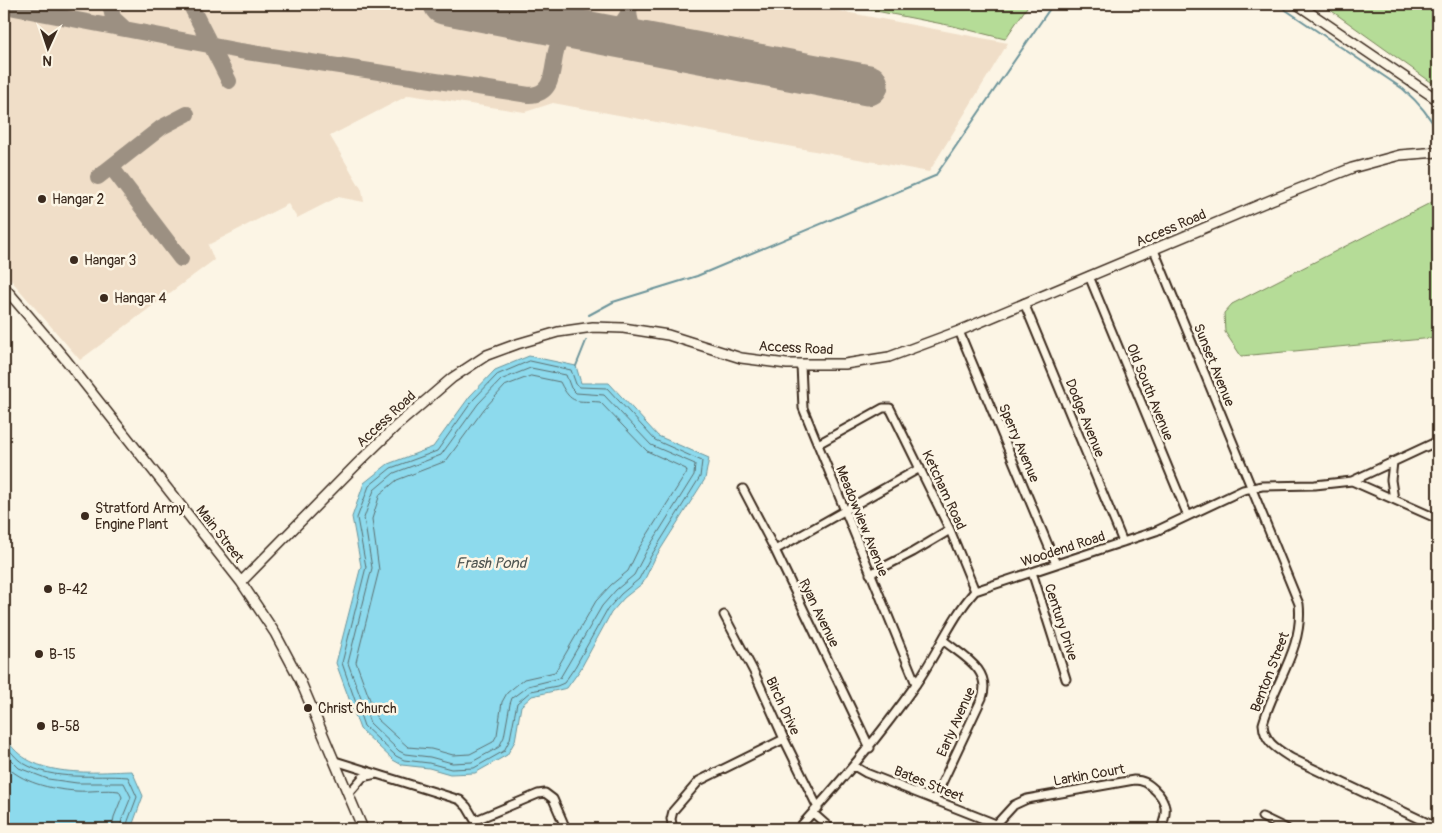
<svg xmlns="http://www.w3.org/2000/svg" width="1442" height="833" viewBox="0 0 1442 833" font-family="Pangolin,sans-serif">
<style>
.built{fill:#f0dec8}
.green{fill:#b5dc97;stroke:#78835a}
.water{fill:#8ddaed;stroke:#6c949a}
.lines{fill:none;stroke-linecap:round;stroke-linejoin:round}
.shore{stroke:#5c7071;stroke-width:1}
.stream{stroke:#6c949a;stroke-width:2}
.taxiway{stroke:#9c9082;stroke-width:16}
.runway{stroke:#9c9082;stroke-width:41}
.street-casing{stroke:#3b2a1e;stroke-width:11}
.secondary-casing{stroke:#3b2a1e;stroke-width:12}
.street{stroke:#fcf5e5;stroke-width:7}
.secondary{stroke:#fcf5e5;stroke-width:9}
.poi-dot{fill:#3b2a1e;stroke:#fcf5e5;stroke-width:2}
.labels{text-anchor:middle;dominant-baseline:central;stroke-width:5;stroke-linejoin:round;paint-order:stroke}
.poi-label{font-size:14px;fill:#3b2a1e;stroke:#fcf5e5;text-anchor:start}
.street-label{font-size:14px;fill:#3b2a1e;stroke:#fcf5e5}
.water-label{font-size:15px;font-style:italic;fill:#505652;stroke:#fcf5e5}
</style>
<rect width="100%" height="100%" fill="#fcf5e5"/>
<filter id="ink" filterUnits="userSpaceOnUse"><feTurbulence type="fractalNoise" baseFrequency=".02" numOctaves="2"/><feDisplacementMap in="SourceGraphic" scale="10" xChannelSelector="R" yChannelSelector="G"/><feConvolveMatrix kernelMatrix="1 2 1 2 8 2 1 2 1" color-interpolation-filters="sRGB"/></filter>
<g filter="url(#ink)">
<path class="built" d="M4 4H803L1008 43 929 172 553 103 525 112 409 95 330 136 362 190 364 202 338 197 297 218 288 204 208 245 214 260 80 360 4 272Z"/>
<path class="green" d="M840 4H1029L1005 39 953 26Z
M1322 4H1438V87Z
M1438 199V336L1434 338 1241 356 1225 332 1224 313 1232 304Z"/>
<path class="water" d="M529 356 576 366 581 383H609L658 436 709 458 705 479 655 558 643 583 624 598 611 613 580 670 567 688 532 696 521 706 515 741 507 755 475 773 450 774 429 768 402 765 393 760 360 729 336 663 361 566 352 517 364 483 388 464 433 447 470 396 495 370Z
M4 734C25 780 90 772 132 771L143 796 131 829H4Z"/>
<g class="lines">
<path class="shore" d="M530 361 571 370 576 384 580 387 607 388 655 440 702 461 700 477 651 556 639 579 621 594 607 610 575 667 564 683 557 686 531 691 517 703 510 739 504 751 474 768 451 769 429 763 404 760 396 756 364 726 342 663 366 567 357 518 369 486 391 468 437 451 473 400 497 375Z
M531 368 566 375 571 388 576 393 604 395 651 445 695 464 694 475 646 552 634 575 616 590 602 606 560 678 528 686 512 698 510 704 504 737 499 747 472 762 452 763 430 757 405 754 399 751 370 723 348 663 372 568 364 518 374 490 394 473 441 455 478 404 501 380Z
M531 376 560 382C572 406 576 400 600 402L647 451 686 469 687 472 639 548 628 571 611 585 596 601 555 672 524 679 507 693 502 702 497 735 493 742 470 754 453 755 431 749 408 747 377 719 356 662 379 570 372 519 380 494 397 480 446 461 484 409 505 386Z
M4 744C10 750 16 759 23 763 55 782 93 774 128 777L137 797 128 821 126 829
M4 753 19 768 48 779 77 783H124L131 797 122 819 120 829
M4 764C22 783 50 789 76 791 90 792 105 789 119 791L122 797 114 817 112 829"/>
<path class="stream" d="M1277 4 1403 89C1418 102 1430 115 1438 133
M589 315 613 302 697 276 935 176 943 165 1053 4
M576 366 586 341"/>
<path class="taxiway" d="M110 4 113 18 125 29
M190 4 229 81
M462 4 471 9
M4 6 240 51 529 95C562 94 547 54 563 37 567 32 574 31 581 30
M629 11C630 27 636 34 649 43
M542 23 554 33 558 46
M599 34C617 30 627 22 631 4
M116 163 114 167 115 172 181 259
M98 177 162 127 187 114"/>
<path class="runway" d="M444 4 868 85"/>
<g class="street-casing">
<path id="street" d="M1154 250 1299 604C1304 648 1274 683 1263 724 1264 742 1277 749 1291 758L1438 828
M1089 276 1188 516
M1024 303 1123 542
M959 331 1056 564
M801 365 803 408 916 684
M818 444 883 408H890L950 530 975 591
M1393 462 1391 480 1394 499
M1352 481 1438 519
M743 489 775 550 870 748
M775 550 920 468
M1032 572 1066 679
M870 574 913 552 950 530
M724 615 754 672 784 739 818 808
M335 761 460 800 467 807 480 829
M854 766 866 773 996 824
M349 793 363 777 376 774
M934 800 982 698C992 669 962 656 943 640
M813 813 831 829
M1262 817 1287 829
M476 820 538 794 545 793 553 799 566 829
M673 829 671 819 673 811 699 781 784 739
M798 829C840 782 880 736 916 684 937 654 951 618 975 591L1156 531 1243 490 1262 486 1315 485 1352 481 1438 441
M992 829 1014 805 1027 799 1134 780C1143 780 1148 783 1155 790 1168 802 1167 813 1161 829"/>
</g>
<g class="secondary-casing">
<path id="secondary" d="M1297 4 1438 100
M4 287 66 360 241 582 275 633 300 680 363 829
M241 582 357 464 395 427 452 378 487 355 517 344 558 332 593 327 623 328 668 335 741 358 787 364H845L889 357 959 331 1271 200 1352 168 1400 155 1438 152"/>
</g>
<use href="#street" class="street"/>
<use href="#secondary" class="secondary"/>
</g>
</g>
<g class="poi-dot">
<circle cx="42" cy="199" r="5"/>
<circle cx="74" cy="260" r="5"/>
<circle cx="104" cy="298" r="5"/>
<circle cx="85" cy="516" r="5"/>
<circle cx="48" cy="589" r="5"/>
<circle cx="39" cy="654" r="5"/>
<circle cx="308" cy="708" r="5"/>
<circle cx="41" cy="726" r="5"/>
</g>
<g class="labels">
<g class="poi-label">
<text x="52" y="199">Hangar 2</text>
<text x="84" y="260">Hangar 3</text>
<text x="114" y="298">Hangar 4</text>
<text x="95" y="508">Stratford Army<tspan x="95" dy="16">Engine Plant</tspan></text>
<text x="58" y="589">B-42</text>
<text x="49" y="654">B-15</text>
<text x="318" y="708">Christ Church</text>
<text x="51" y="726">B-58</text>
</g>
<g class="street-label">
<text transform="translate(1171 228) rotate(-23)">Access Road</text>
<text transform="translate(796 348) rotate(3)">Access Road</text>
<text transform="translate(1214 365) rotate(68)">Sunset Avenue</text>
<text transform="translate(1150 392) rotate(68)">Old South Avenue</text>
<text transform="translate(1085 418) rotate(68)">Dodge Avenue</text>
<text transform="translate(386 419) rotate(-43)">Access Road</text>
<text transform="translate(1019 443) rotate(67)">Sperry Avenue</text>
<text transform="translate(944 490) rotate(65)">Ketcham Road</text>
<text transform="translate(862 521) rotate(68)">Meadowview Avenue</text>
<text transform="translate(220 534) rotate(52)">Main Street</text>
<text transform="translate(1063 549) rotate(-18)">Woodend Road</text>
<text transform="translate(819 613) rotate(64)">Ryan Avenue</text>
<text transform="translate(1061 622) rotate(72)">Century Drive</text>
<text transform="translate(1270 672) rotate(-69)">Benton Street</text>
<text transform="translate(783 706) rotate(65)">Birch Drive</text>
<text transform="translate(956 722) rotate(-66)">Early Avenue</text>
<text transform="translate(1089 775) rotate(-10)">Larkin Court</text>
<text transform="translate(929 784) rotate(22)">Bates Street</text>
</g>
<g class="water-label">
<text x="491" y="563">Frash Pond</text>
</g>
</g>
<rect width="1442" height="833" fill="none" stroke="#fcf5e5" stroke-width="20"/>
<rect x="10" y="10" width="1422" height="813" fill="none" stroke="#3b2a1e" stroke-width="2" filter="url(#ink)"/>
<g transform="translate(48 48) rotate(183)" stroke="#fcf5e5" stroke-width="4" paint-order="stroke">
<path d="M0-4L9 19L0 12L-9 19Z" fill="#3b2a1e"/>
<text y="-8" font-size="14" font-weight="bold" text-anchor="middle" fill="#3b2a1e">N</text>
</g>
</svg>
